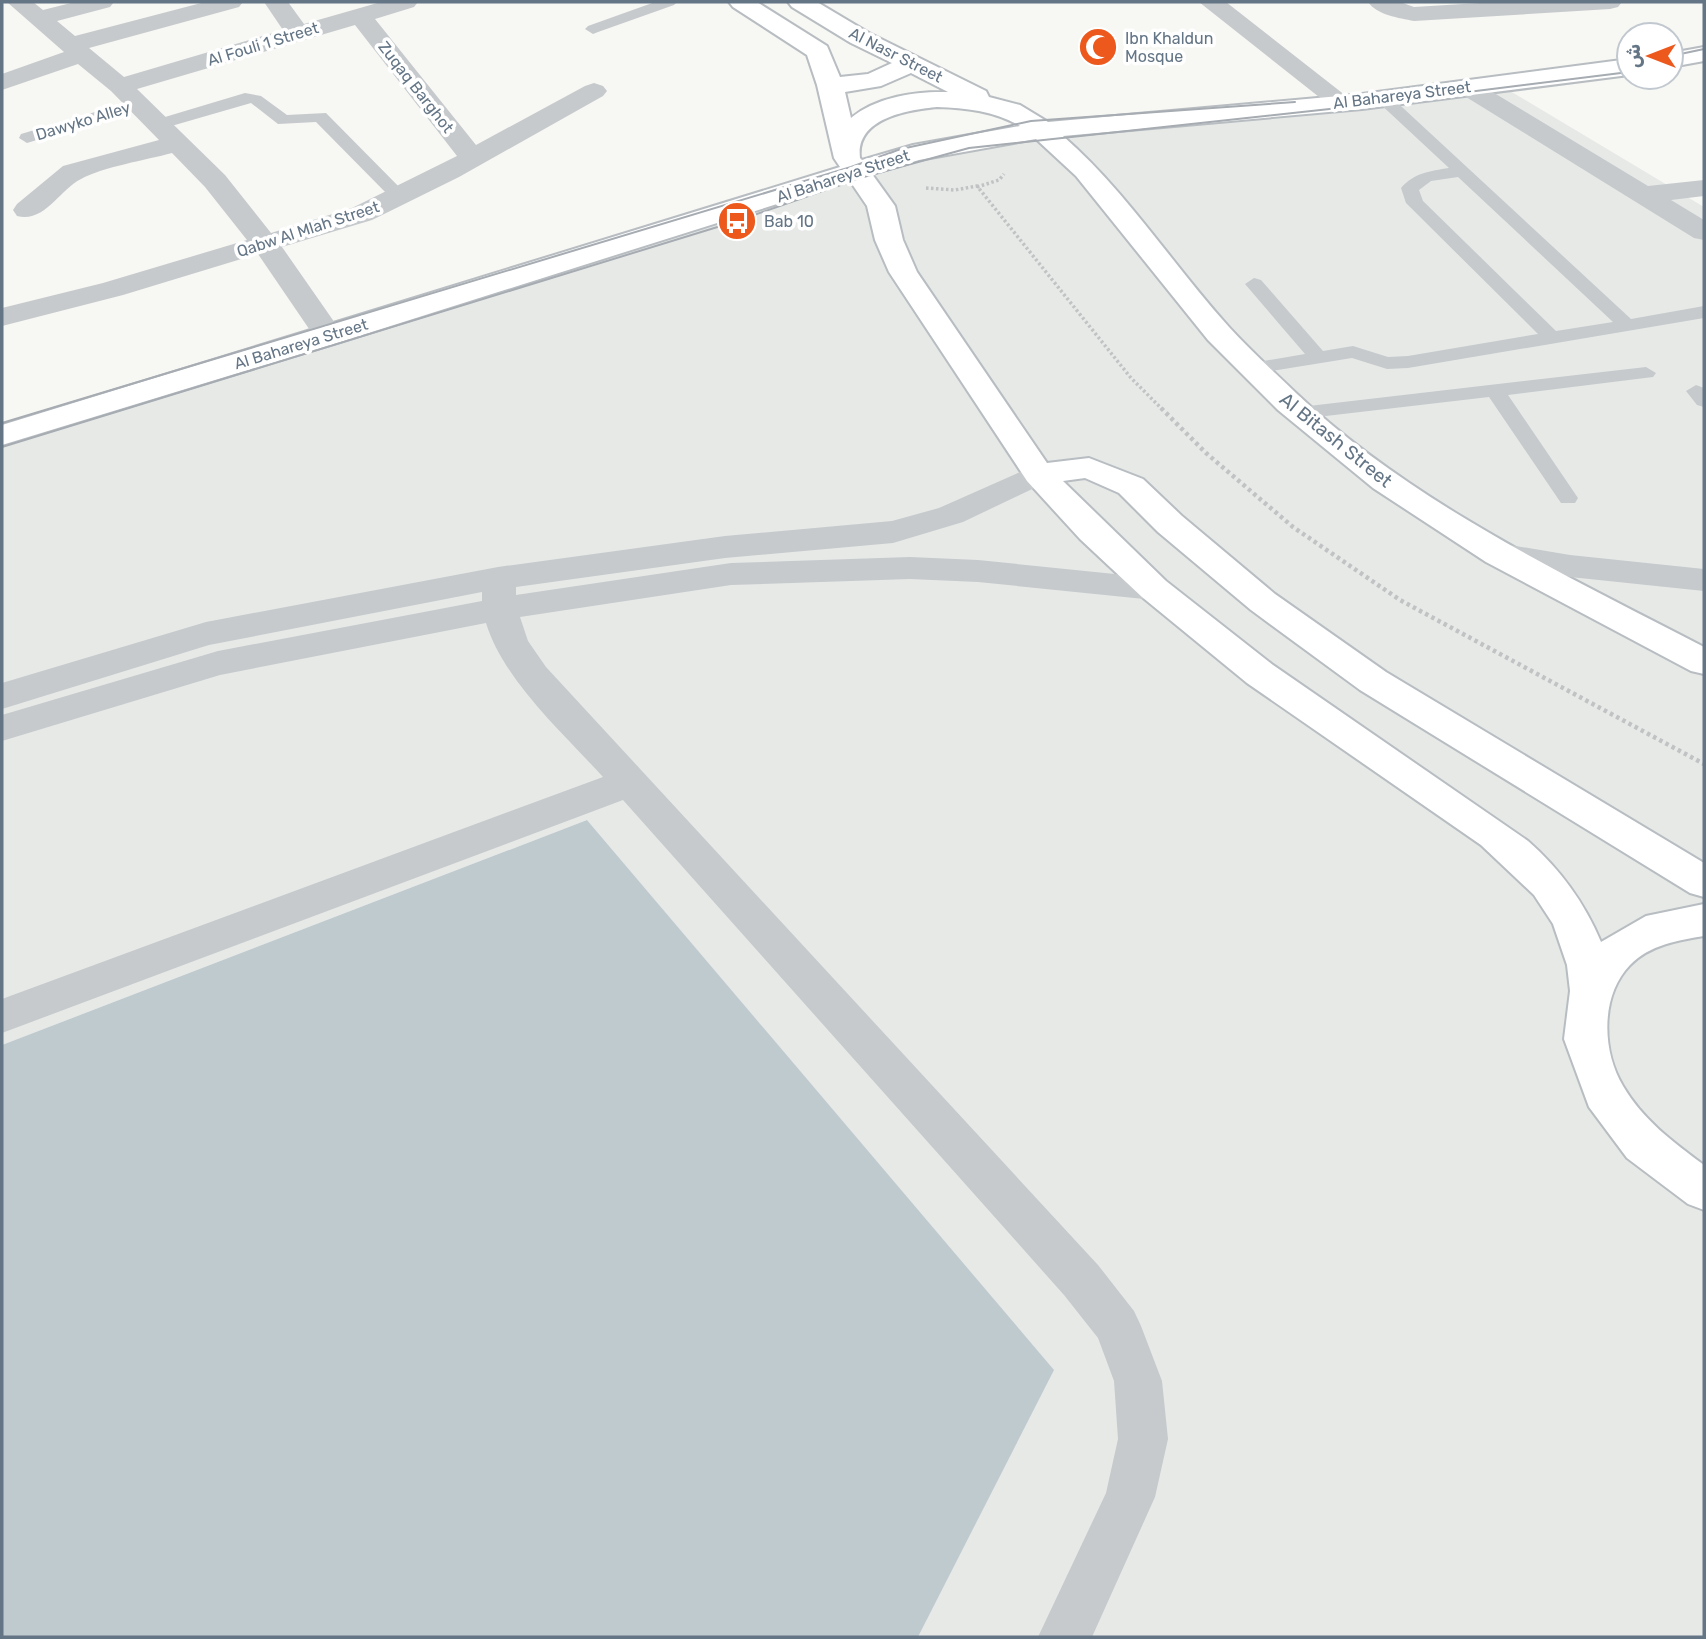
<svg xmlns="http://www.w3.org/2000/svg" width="1706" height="1639" viewBox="0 0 1706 1639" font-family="Rubik,'Noto Sans Arabic',sans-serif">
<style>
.built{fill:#e7e9e7}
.water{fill:#bfcacf}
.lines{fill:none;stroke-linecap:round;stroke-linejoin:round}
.secondary-casing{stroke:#b8bdc2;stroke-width:4}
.path-far1{stroke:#c0c2c4;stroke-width:3.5;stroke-dasharray:2.5 2.5;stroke-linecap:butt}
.path{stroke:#c0c2c4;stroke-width:4.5;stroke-dasharray:3.5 3.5;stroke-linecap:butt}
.lane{fill:#c6cacd;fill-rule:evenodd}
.street{fill:#c6cacd;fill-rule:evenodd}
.secondary{fill:#fff;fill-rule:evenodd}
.tram{stroke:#a6acb2;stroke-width:2}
.labels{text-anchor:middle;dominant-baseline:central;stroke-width:7;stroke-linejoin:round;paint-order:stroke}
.far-poi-label{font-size:16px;fill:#647586;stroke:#fff;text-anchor:start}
.far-street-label{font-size:16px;fill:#647586;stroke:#fff}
.street-label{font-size:19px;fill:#647586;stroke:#fff}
</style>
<rect width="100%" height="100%" fill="#f7f7f3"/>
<path class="built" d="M1495 82 1704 207V1637H918L1053 1370 587 820 2 1045V427L906 150 966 136Z"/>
<path class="water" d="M587 820 1054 1370 918 1637H2V1045Z"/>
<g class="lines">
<g class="secondary-casing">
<path id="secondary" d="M729 2H757L827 46 840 77 868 74 892 63 851 43 792 7 788 2H817L869 33 986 91 989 97 1020 105 1048 122 1362 94 1629 59V75L1362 109 1063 136C1127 192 1172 264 1229 327 1250 350 1274 372 1297 394 1412 503 1564 574 1704 647V674L1691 671 1486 562 1373 488 1278 410 1208 340 1076 176 1036 139 919 160 872 174 895 206 903 240 917 272 1047 463 1089 458 1143 479 1182 516 1275 594 1386 672 1704 863V897L1690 893 1360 690 1251 610 1158 532 1119 493 1085 478 1063 481 1166 581 1273 665 1528 841C1561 870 1584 902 1601 942L1646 916 1704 904V936C1679 940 1649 945 1630 965 1600 996 1602 1051 1623 1086 1643 1120 1673 1142 1704 1165V1210L1688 1204 1627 1158 1589 1107 1564 1039 1570 991 1567 965 1553 924 1534 895 1481 845 1247 683 1142 597 1080 539 1027 481 889 272 875 240 867 206 850 181 340 342 2 445V425L840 167 834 158 817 85 807 55 733 7ZM911 73 948 92C916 91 876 97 851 118L845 92 881 86ZM937 107C967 108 994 111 1020 126L913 145 862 160 860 158C855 118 908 110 937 107Z
M1704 47V61L1671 67V53Z"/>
</g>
<path class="path-far1" d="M977 187 999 180 1004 174
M926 188 955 190 977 186 1131 378 1162 409"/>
<path class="path" d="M1161 408 1206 453 1293 527 1400 600 1704 764"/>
<path class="lane" d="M655 2H677L674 5 598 32 593 34 585 29 588 26Z
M245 93 261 96 287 115 326 113 409 197 406 201H394L316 122 278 124 251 103 161 129 153 124 155 120Z
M1383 93 1389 95 1631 319 1704 306V318L1408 368 1387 369 1352 358 1253 374 1246 372 1243 368 1246 364 1305 354 1245 284 1254 278 1261 280 1323 351 1353 346 1388 357 1408 356 1538 334 1406 203 1401 188C1414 173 1430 171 1449 168L1377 101 1375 98 1377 95ZM1458 177 1613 322 1556 331 1423 201 1419 190 1431 181Z
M139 99 145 101 147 104 145 107 27 143 19 138 21 134Z
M1646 367 1656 373 1653 377 1508 395 1578 498 1575 503H1561L1489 397 1300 419 1293 417 1290 413 1293 409 1300 407Z
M1696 385 1704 388V407L1697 405 1686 391Z"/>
<path class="street" d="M7 2H33L43 10 75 2H114L110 7 57 21 75 36 205 2H243L239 7 89 48 124 77 283 30 264 2H288L304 24 381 2H418L414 7 375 19 476 145 585 86 594 83 603 86 607 91 603 96 459 177 372 220 282 247 344 336 340 342 329 345 318 342 258 254 123 295 2 326V308L103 283 247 240 205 187 172 153C146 160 103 167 81 179 59 190 45 223 17 216L13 210 17 204 63 166 159 140 111 91 78 64 2 90V74L64 52ZM355 25 457 156 352 208 271 233 225 175 137 89Z
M1199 2H1226L1355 103 1351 108 1342 111 1333 108Z
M1368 2H1400L1414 7 1496 2H1622L1618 7 1610 9 1414 21C1399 18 1377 15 1368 2Z
M1467 79 1476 82 1648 186 1704 180V196L1671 200 1704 220V240L1694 238 1458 92 1454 87 1458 82Z
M1038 464 1049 467 1054 474 1049 481 963 522 893 543 725 558 516 587V595L731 563 910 557 978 560 1154 578 1166 581 1171 589 1166 597 1154 600 978 582 910 579 731 585 520 617 528 641 546 667 1098 1265 1134 1311 1141 1326 1162 1381 1168 1439 1155 1497 1092 1637H1038L1106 1493 1118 1439 1114 1381 1098 1338 1064 1295 623 800 2 1033V999L603 777C563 733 504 681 486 623L220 675 2 741V715L218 651 482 601V592L209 645 2 709V683L206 622 498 567 725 536 892 521 939 508Z
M1498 543 1570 555 1704 569V591L1570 577 1486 562 1481 554 1486 546Z"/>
<use href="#secondary" class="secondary"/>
<path class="tram" d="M1671 56 1704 49
M2 423 851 167 901 149 1031 121 1295 102
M2 447 737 221 860 178 969 148 1348 107 1629 72"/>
</g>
<defs>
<g id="mosque-disc" transform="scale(2.0125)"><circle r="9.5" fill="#ed591d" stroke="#fff"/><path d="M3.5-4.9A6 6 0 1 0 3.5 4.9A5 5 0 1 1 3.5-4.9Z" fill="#fff"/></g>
<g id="bus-disc" transform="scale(2.0125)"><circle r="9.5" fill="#ed591d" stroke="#fff"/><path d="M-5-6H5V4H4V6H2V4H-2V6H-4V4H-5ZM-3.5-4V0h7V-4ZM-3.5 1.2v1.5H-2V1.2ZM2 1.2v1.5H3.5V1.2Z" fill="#fff"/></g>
</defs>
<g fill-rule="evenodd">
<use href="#mosque-disc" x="1098" y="47"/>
<use href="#bus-disc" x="737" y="221"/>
</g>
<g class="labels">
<g class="far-poi-label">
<text x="1125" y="38">Ibn Khaldun<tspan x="1125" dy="18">Mosque</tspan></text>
<text x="764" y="221">Bab 10</text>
</g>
<g class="far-street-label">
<text transform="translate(263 44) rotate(-17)">Al Fouli 1 Street</text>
<text transform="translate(896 55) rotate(27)">Al Nasr Street</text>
<text transform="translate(416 87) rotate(52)">Zuqaq Barghot</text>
<text transform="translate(1402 95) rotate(-7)">Al Bahareya Street</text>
<text transform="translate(83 121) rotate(-17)">Dawyko Alley</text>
<text transform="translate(843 176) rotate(-18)">Al Bahareya Street</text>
<text transform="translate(308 229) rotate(-18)">Qabw Al Mlah Street</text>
<text transform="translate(301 344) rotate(-17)">Al Bahareya Street</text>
</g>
<g class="street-label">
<text transform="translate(1336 440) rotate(39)">Al Bitash Street</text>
</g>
</g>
<rect width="1706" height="1639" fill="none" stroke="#647586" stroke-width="7"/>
<g transform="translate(1650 56) rotate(270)"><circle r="33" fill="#ffffff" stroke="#c1c8cf" stroke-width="2"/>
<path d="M0-5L12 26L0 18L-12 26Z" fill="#ed591d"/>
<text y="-10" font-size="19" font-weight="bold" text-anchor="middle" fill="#647586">ش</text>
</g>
</svg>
